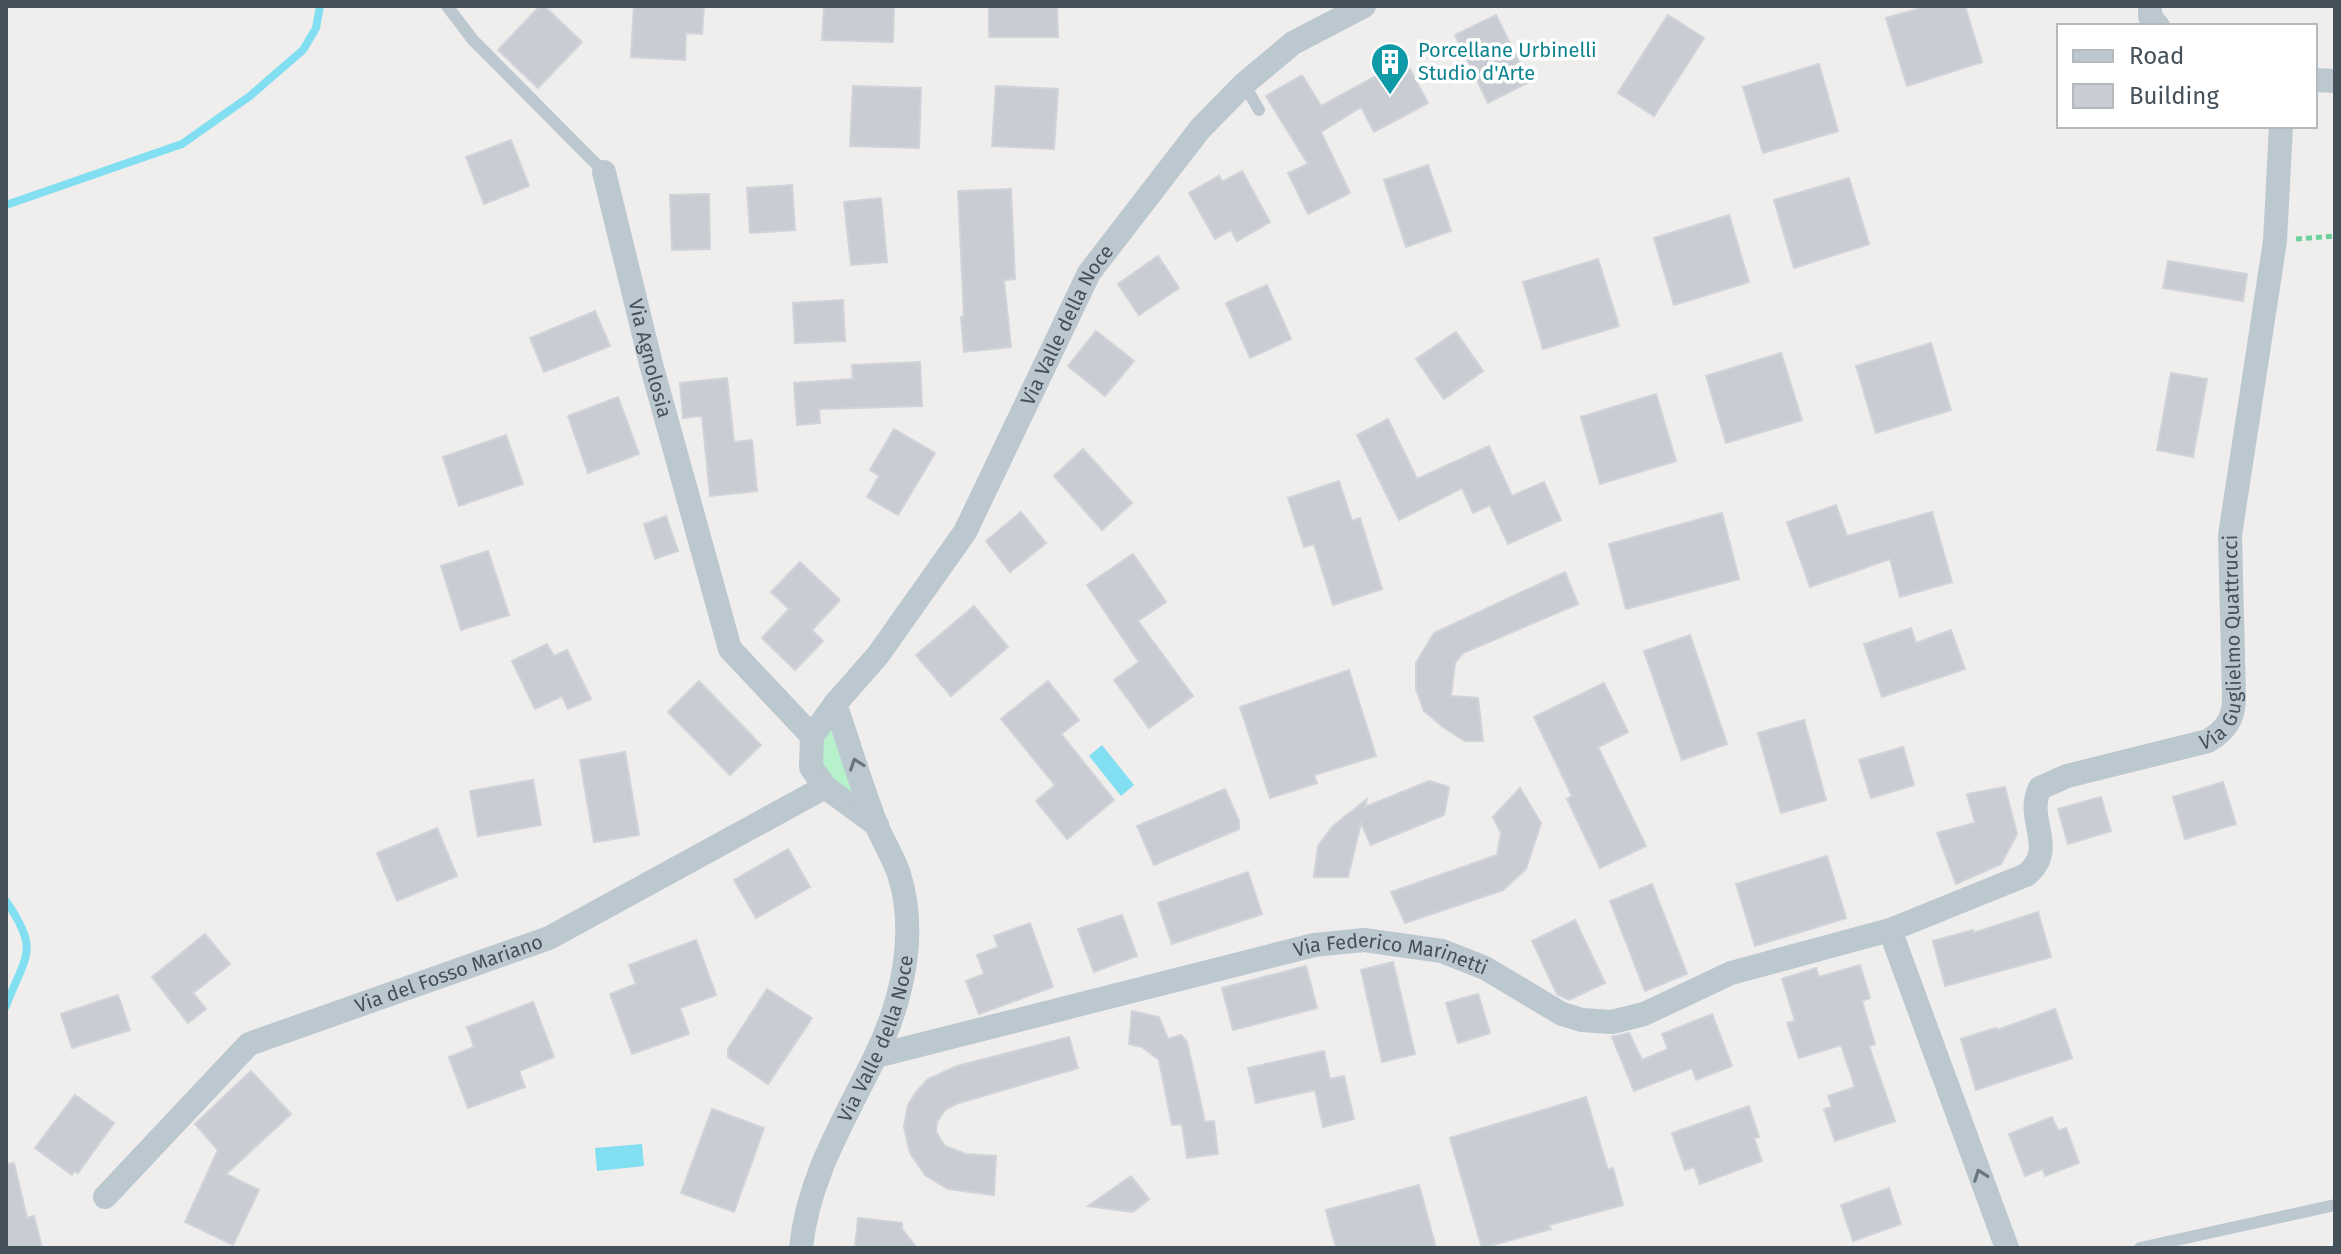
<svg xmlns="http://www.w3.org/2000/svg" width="2341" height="1254" viewBox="0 0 2341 1254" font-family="'Fira Sans',sans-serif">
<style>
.green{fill:#b7f1cb}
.water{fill:#81dff1}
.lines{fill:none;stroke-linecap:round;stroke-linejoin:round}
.stream{stroke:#81dff1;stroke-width:8}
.building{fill:#c9ccd2;stroke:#d0d3d9;stroke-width:2}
.path{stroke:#6dd19b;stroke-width:5;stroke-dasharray:6 4;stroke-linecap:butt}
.service{stroke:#bcc8d0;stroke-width:12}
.minor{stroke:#bcc8d0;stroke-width:24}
.oneway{stroke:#68757e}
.labels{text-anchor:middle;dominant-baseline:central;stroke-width:7;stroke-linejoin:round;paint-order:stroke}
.culture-label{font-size:20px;fill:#0d838f;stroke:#fff;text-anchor:start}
.street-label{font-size:20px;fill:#44515b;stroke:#fff}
</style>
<rect width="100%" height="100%" fill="#f0eded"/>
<path class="green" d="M833 722 859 804 829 777 820 760 821 734Z"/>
<path class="water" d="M1102 745 1134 785 1121 796 1089 756Z
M642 1144 644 1166 597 1171 595 1148Z"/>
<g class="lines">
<path class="stream" d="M6 205 182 144 250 96 303 50 316 28 320 6
M6 901C41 952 25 955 6 1006"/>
</g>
<path class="building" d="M540 6H544L582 42 538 88 498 50Z
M634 6H704L702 34 686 33 685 60 631 57Z
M824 6H894L893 42 822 40Z
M989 6H1057L1058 37H989Z
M1928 6H1965L1982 62 1907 86 1886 18Z
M1496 15 1529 82 1488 103 1455 35Z
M1668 15 1704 38 1654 116 1618 93Z
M1405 60 1428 103 1374 132 1361 107 1321 132 1350 193 1308 214 1288 173 1308 164 1266 96 1302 75 1321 106Z
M1819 64 1838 131 1763 153 1743 87Z
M853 86 921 88 919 148 850 146Z
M996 86 1058 89 1054 149 992 146Z
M511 140 529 186 484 204 466 157Z
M1428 165 1451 231 1406 247 1384 180Z
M1242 171 1270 222 1237 241 1231 230 1215 239 1189 193 1219 176 1222 182Z
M1849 178 1869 244 1794 268 1774 200Z
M792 185 795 230 750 233 747 188Z
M1011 189 1015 279 1004 280 1011 347 964 352 961 317 964 316 958 191Z
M709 194 710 249 672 250 670 195Z
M881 198 887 262 851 265 844 202Z
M1729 215 1749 282 1674 305 1654 238Z
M1158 256 1179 288 1139 315 1118 284Z
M1598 259 1619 326 1543 349 1523 282Z
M2168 261 2247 274 2243 301 2163 288Z
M1267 285 1291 339 1250 358 1226 303Z
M843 300 845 341 795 343 793 303Z
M595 311 610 346 544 372 530 338Z
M1096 331 1134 361 1105 396 1068 366Z
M1456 332 1483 371 1444 399 1416 359Z
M1931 343 1951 410 1876 433 1856 366Z
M1781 353 1802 420 1726 443 1706 376Z
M920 362 922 406 819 409 820 423 797 425 794 383 853 379 852 365Z
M2171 373 2207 379 2193 457 2157 450Z
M727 378 734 442 752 440 757 491 710 496 702 416 683 418 680 383Z
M1656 394 1676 461 1600 484 1581 417Z
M618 397 639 454 588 473 568 416Z
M1388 419 1417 479 1489 446 1512 496 1544 482 1561 520 1508 544 1490 505 1473 513 1462 488 1399 520 1357 435Z
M894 429 935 453 898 515 867 497 879 476 870 470Z
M506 435 523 484 459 506 443 457Z
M1083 449 1132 503 1102 530 1054 476Z
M1339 481 1352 521 1360 518 1382 589 1333 605 1314 544 1304 547 1288 498Z
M1836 505 1847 536 1932 512 1952 582 1900 597 1890 559 1810 587 1787 522Z
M1021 512 1046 543 1010 572 986 541Z
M1722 513 1739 579 1626 609 1609 544Z
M666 516 678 551 655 559 644 524Z
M488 551 509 615 461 630 441 566Z
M1133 554 1166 602 1138 621 1193 696 1149 728 1114 680 1139 662 1087 585Z
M800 562 840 600 812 630 823 641 795 670 762 638 789 609 771 592Z
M1565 572 1578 604 1463 653 1455 663 1451 696 1478 698 1483 741H1465L1443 727 1424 711 1416 689V663L1434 633Z
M974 606 1008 647 951 696 916 655Z
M1911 628 1916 643 1951 630 1965 669 1882 697 1864 644Z
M1690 635 1727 744 1682 760 1644 651Z
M547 644 554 656 567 650 591 699 568 709 562 696 535 709 512 661Z
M1349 670 1376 756 1314 775 1317 783 1270 798 1240 707Z
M699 681 761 745 730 775 668 712Z
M1048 681 1079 720 1061 734 1114 800 1067 839 1036 801 1055 785 1001 719Z
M1604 683 1628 732 1598 747 1646 846 1600 868 1567 799 1572 796 1534 717Z
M1804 720 1826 800 1781 813 1758 733Z
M1903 747 1914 785 1871 798 1859 760Z
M625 752 639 835 594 842 580 760Z
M533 780 541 825 478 836 470 791Z
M1429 781 1449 787 1444 815 1371 845 1361 823 1348 877H1314L1318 846 1332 827 1367 799 1365 807Z
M2223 782 2236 824 2185 839 2173 797Z
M2005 787 2017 834 2001 864 1956 884 1937 833 1975 823 1967 794Z
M1520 788 1541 823 1526 869 1503 890 1405 923 1391 892 1497 855 1501 833 1493 817Z
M1225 789 1239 821V829L1154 865 1137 826Z
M2101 797 2111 831 2068 844 2058 809Z
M437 828 457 876 397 901 377 853Z
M788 849 810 887 756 918 734 880Z
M1827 856 1846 918 1755 946 1736 884Z
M1248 872 1262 914 1172 944 1158 903Z
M1652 884 1687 974 1645 991 1610 901Z
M2038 912 2051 957 1945 986 1933 941 1973 930V933Z
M1122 915 1137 956 1094 972 1078 929Z
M1575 920 1605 983 1569 1000 1557 994 1532 941Z
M1030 923 1053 987 979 1014 966 981 984 974 977 955 998 947 994 936Z
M205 934 230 964 193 993 206 1009 188 1023 152 977Z
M696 940 716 995 680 1008 689 1034 632 1054 610 994 636 984 629 965Z
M1393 962 1415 1054 1382 1062 1361 970Z
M1860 965 1870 998 1862 1001 1875 1044 1869 1046 1895 1121 1835 1141 1824 1109 1832 1107 1828 1096 1855 1087 1841 1045 1799 1058 1787 1023 1795 1021 1782 979 1816 968 1819 977Z
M1306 966 1317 1008 1233 1030 1222 988Z
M767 989 812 1018 768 1084 728 1057V1049Z
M1478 994 1490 1033 1458 1043 1446 1003Z
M118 995 130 1030 72 1048 61 1014Z
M533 1002 554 1057 519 1071 525 1087 468 1108 449 1057 474 1047 467 1027Z
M2055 1009 2072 1058 1976 1090 1961 1039 1996 1028 1997 1030Z
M1132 1011 1159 1017 1168 1039 1181 1035 1187 1042 1205 1122 1214 1121 1218 1154 1187 1158 1182 1124 1172 1125 1159 1060 1142 1047 1129 1044Z
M1712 1014 1732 1066 1696 1080 1692 1068 1634 1091 1612 1037 1629 1033 1642 1060 1668 1049 1662 1034Z
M1069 1037 1078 1068 956 1104 946 1109 937 1122 936 1132 945 1146 966 1154 996 1156 994 1195 948 1189 925 1175 910 1153 904 1127 908 1105 916 1092 928 1079 957 1066Z
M1324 1051 1330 1079 1344 1076 1354 1119 1323 1127 1315 1090 1256 1103 1248 1068Z
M251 1071 291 1114 226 1174 259 1190 233 1245 185 1222 218 1150 195 1124Z
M75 1095 114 1123 78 1173 74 1171 72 1175 35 1148Z
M1586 1097 1608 1170 1613 1168 1623 1205 1549 1225 1551 1229 1482 1248 1450 1138Z
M1749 1106 1759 1137 1754 1138 1762 1161 1700 1184 1694 1167 1685 1170 1672 1133Z
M712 1109 764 1128 734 1212 681 1193Z
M2052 1117 2058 1131 2066 1128 2079 1163 2045 1176 2043 1169 2025 1176 2009 1134Z
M14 1163 27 1218 34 1216 42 1248H6V1164Z
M1131 1176 1149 1199 1133 1212 1088 1206Z
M1419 1185 1436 1248H1336L1326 1210Z
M1889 1188 1901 1224 1853 1241 1841 1205Z
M858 1218 902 1223V1229L917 1248H855Z"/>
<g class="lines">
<path class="path" d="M2296 239 2335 236"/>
<path class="service" d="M447 6 473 40 604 172
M1244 84 1259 110
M2140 1248 2335 1205"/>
<g class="minor">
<path d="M2150 6V17L2158 26"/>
<path d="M2315 80 2335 81"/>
<path id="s1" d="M604 172 651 364 730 649 812 736"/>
<path id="s2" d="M877 825 825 787 811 767 812 736 835 704 878 655 965 532 1089 273 1200 129 1244 84 1293 43 1364 6"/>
<path d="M1890 930 2007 1248"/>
<path id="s3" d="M876 1056 1314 945 1364 940 1442 951 1485 968 1562 1014 1582 1020 1612 1022 1644 1014 1731 973 1890 930 2026 875C2059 849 2024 819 2040 788L2067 776 2208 741C2226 730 2234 719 2234 697L2230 535 2275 241 2281 126"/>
<path id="s4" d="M105 1197 249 1044 549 938 825 787"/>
<path id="s5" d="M801 1248C808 1177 845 1119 875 1057 902 1002 918 934 899 874 893 857 883 841 876 824 861 785 849 744 835 704"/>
</g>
</g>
<defs><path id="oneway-chevron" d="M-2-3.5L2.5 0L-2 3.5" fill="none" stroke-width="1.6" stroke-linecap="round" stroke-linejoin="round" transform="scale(2)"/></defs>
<g class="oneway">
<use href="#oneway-chevron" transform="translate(856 764) rotate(-109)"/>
<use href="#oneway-chevron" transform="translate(1980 1175) rotate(-110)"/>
</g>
<defs>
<g id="building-pin" transform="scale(2)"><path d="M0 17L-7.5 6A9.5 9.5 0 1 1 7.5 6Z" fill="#0f9aa8" stroke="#fff"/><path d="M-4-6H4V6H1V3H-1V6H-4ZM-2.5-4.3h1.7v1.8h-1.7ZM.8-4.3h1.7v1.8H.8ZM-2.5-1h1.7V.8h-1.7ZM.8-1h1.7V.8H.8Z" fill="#fff"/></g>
</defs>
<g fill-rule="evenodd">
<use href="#building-pin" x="1390" y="62"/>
</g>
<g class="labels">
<g class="culture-label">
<text x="1418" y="50">Porcellane Urbinelli<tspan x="1418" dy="23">Studio d'Arte</tspan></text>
</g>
<g class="street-label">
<text stroke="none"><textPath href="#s2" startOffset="606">Via Valle della Noce</textPath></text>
<text stroke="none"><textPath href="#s1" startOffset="192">Via Agnolosia</textPath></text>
<text stroke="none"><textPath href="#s3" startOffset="1580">Via Guglielmo Quattrucci</textPath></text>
<text stroke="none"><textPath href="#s3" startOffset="530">Via Federico Marinetti</textPath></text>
<text stroke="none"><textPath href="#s4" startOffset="422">Via del Fosso Mariano</textPath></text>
<text stroke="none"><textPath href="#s5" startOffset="224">Via Valle della Noce</textPath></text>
</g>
</g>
<rect width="2341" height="1254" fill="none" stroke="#44515b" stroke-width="16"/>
<rect x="2057" y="24" width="260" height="104" fill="#ffffff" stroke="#b4b9bd" stroke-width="2"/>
<rect x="2073" y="50" width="40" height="12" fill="#bcc8d0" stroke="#b4b9bd" stroke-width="2"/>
<text x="2129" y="64" font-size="24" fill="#44515b">Road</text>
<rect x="2073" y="84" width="40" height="24" fill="#c9ccd2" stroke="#b4b9bd" stroke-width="2"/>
<text x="2129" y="104" font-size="24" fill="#44515b">Building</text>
</svg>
